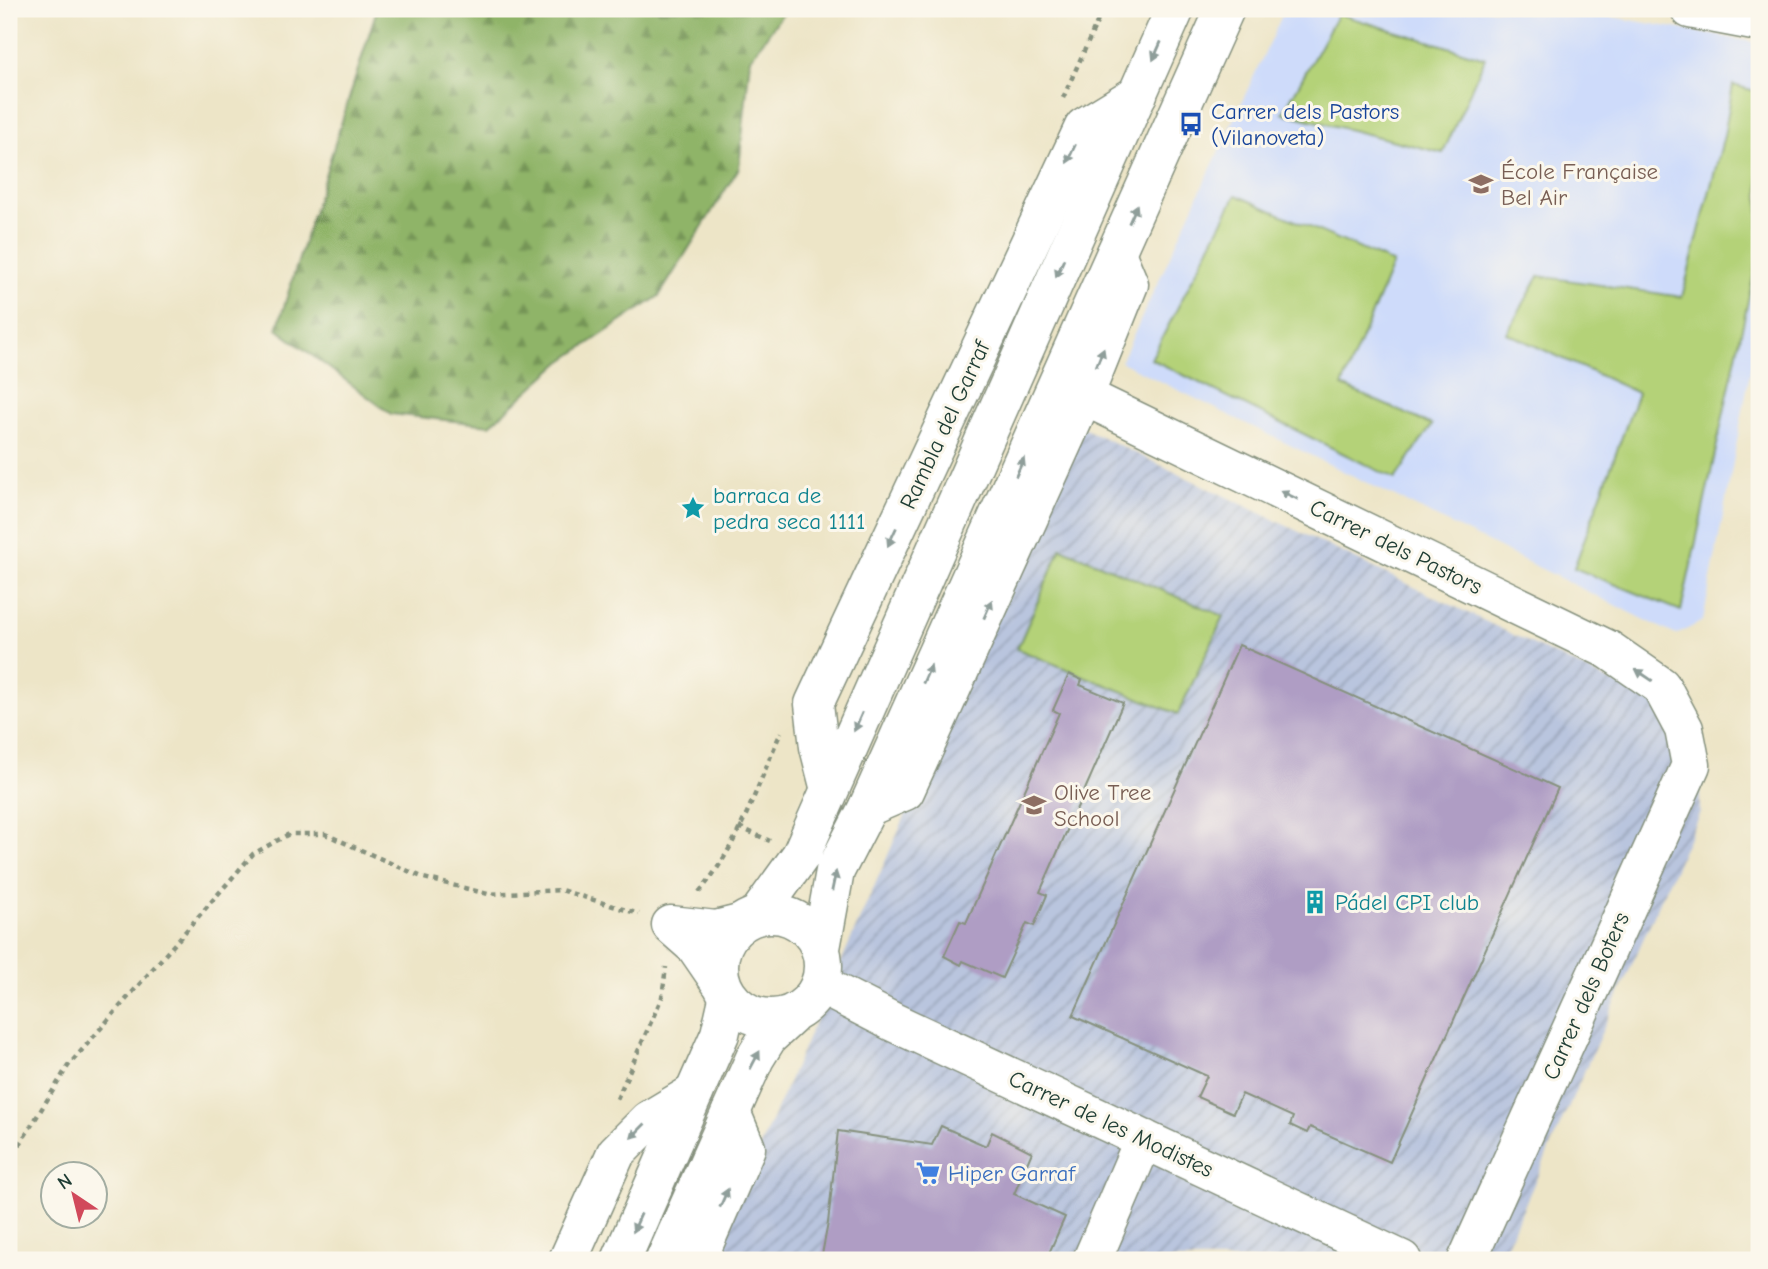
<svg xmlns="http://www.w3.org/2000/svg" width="1768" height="1269" viewBox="0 0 1768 1269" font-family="'Comic Neue',sans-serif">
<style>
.built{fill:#cedbfa}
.industrial{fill:url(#industrial-furrows)}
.forest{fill:url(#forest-firs);stroke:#57784e;stroke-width:2}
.park{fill:#b4d278;stroke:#6a8856;stroke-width:2}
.building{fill:#af9dc4}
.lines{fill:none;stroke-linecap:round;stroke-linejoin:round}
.minor-casing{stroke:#86917e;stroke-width:41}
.tertiary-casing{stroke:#86917e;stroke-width:41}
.path{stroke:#86917e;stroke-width:4.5;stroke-dasharray:5 5;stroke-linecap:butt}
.minor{stroke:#fff;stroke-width:38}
.tertiary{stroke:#fff;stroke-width:38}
.oneway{fill:#8f9e9a}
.labels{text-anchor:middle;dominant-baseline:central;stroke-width:6;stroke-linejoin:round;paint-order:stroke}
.transit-label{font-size:23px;fill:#164399;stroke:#fbf7ec;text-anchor:start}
.education-label{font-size:23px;fill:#785e54;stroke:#fbf7ec;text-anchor:start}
.street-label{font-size:23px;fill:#1f3d34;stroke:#fbf7ec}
.culture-label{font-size:23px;fill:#0d838f;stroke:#fbf7ec;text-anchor:start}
.shop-label{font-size:23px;fill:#366cbe;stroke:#fbf7ec;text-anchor:start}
</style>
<defs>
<pattern id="industrial-furrows" width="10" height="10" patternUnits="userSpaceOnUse" patternTransform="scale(1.75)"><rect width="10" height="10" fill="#b9c5de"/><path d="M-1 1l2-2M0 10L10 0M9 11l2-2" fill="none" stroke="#96a1b5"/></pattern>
<pattern id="forest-firs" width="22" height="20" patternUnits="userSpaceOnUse" patternTransform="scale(1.75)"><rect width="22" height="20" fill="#8fb468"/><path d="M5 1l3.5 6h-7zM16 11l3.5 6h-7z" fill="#749456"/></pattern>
</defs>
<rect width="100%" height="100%" fill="#fbf7ec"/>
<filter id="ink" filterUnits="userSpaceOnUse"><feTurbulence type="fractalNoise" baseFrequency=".0143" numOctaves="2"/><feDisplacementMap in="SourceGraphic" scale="14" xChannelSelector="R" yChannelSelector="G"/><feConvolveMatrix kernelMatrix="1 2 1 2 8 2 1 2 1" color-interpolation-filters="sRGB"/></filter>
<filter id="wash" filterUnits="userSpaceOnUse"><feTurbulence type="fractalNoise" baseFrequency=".00686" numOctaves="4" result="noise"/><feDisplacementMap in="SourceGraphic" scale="28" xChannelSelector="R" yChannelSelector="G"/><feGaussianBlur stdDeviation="1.57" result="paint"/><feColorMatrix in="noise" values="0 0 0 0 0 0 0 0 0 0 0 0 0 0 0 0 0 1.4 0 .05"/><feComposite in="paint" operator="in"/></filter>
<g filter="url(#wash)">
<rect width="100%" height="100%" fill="#ede5c7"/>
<path class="built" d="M1285 9H1568L1759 43V325L1703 621 1676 635 1121 362Z"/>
<path class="industrial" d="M1077 425 1699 724 1700 812 1500 1260H710Z"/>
<path class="forest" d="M377 9H786L750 59 739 168 659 296 561 362 490 425 391 414 277 329Z"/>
<path class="park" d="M1338 14 1485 58 1443 153 1283 113Z
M1733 85 1759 92V250L1681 611 1574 568 1638 393 1507 333 1539 276 1682 297 1724 136Z
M1236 195 1393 263 1342 386 1432 425 1395 479 1151 359Z
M1061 548 1224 616 1178 714 1017 649Z"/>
<g id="blocks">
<path class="building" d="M1239 645 1558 788 1390 1162 1310 1127 1307 1133 1290 1125 1293 1117 1242 1094 1233 1113 1197 1097 1207 1076 1073 1016Z
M1069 674 1082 680 1080 685 1123 703 1040 892 1047 895 1034 926 1027 923 1002 978 963 961 961 965 944 956 960 921 966 923 1059 713 1053 710Z
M941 1126 986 1146 992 1132 1032 1152 1014 1194 1065 1217 1046 1260H821L828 1223 838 1131 932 1145Z"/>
</g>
</g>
<g filter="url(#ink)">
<use href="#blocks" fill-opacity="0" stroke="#86917e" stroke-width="2"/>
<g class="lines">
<g class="minor-casing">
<path id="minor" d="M1690 9 1759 22
M1084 396 1609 650 1661 686 1684 729 1691 765 1467 1260
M829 786 819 747 814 704 1084 127 1138 94
M868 807 905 791 1084 396 1129 284 1116 253
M671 925 696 947 720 982
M671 925 716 930 740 924
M821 985 893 1022 1402 1260
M568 1260 616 1153 649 1120 694 1093
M697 1260 746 1148 731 1112
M1092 1260 1144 1139"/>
</g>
<g class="tertiary-casing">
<path id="tertiary" d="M719 966a52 52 0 1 1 104 0a52 52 0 1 1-104 0Z
M757 916 801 855 1175 9
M821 948 835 871 868 807 1225 9
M621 1260 720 1034 728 999
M665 1260 755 1058 768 1037 791 1016"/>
</g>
<path class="path" d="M1063 98 1103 9
M739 827 770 841
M699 892C738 848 757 786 781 732
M617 1099 662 997 666 967
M9 1162 68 1066 253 854 289 834H325L424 878 488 894 561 890 639 914"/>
<use href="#minor" class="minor"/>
<use href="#tertiary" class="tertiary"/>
</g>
<defs><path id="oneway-solid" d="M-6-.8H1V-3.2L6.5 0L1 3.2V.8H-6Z" transform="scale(1.75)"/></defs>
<g class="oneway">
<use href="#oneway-solid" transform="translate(1157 51) rotate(114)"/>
<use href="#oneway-solid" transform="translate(1071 154) rotate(115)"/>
<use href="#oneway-solid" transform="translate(1133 214) rotate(-66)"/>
<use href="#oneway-solid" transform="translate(1060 268) rotate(114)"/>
<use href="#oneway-solid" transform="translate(1100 357) rotate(-68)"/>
<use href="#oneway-solid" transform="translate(1020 467) rotate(-66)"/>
<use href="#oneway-solid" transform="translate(1289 495) rotate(-154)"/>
<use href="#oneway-solid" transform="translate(892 537) rotate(115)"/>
<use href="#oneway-solid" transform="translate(988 609) rotate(-66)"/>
<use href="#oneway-solid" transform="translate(927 674) rotate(-66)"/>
<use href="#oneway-solid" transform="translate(1644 675) rotate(-146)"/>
<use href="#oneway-solid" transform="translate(858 722) rotate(114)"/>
<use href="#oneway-solid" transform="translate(834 881) rotate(-78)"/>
<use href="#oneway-solid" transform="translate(755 1060) rotate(-62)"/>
<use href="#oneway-solid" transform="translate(638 1131) rotate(135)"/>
<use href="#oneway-solid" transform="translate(724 1198) rotate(-66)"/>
<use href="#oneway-solid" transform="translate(637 1223) rotate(114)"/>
</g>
</g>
<defs>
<g id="bus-bare" transform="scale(1.89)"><path d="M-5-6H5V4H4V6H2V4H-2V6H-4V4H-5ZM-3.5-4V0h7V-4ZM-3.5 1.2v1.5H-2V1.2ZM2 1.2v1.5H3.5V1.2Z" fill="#1a4fb4" stroke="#fbf7ec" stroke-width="2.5" paint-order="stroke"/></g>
<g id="school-bare" transform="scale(1.89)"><path d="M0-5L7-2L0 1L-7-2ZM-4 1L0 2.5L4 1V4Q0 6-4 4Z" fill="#8d6e63" stroke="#fbf7ec" stroke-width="2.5" paint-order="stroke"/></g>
<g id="sight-bare" transform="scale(1.89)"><path d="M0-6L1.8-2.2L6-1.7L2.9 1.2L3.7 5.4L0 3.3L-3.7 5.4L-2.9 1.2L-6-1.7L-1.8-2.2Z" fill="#0f9aa8" stroke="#fbf7ec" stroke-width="2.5" paint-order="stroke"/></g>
<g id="building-bare" transform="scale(1.89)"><path d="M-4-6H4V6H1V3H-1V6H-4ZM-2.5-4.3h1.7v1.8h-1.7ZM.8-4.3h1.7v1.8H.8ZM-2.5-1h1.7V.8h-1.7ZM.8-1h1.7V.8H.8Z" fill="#0f9aa8" stroke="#fbf7ec" stroke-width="2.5" paint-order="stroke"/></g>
<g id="supermarket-bare" transform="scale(1.89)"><path d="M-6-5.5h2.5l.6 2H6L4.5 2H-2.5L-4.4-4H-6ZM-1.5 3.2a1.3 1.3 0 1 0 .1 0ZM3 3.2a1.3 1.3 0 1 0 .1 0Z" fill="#3f7fe0" stroke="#fbf7ec" stroke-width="2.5" paint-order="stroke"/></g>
</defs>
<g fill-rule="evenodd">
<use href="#bus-bare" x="1191" y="124"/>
<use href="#school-bare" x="1481" y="184"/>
<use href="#sight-bare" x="693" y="508"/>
<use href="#school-bare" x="1034" y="805"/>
<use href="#building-bare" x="1315" y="902"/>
<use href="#supermarket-bare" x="928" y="1173"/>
</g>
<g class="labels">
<g class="transit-label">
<text x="1211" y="111">Carrer dels Pastors<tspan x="1211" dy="26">(Vilanoveta)</tspan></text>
</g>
<g class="education-label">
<text x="1501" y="171">École Française<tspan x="1501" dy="26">Bel Air</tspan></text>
<text x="1054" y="792">Olive Tree<tspan x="1054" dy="26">School</tspan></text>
</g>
<g class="street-label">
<text transform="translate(945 425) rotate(-65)">Rambla del Garraf</text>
<text transform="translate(1396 547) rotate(26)">Carrer dels Pastors</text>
<text transform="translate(1586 996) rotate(-66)">Carrer dels Boters</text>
<text transform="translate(1111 1124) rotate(25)">Carrer de les Modistes</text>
</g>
<g class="culture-label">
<text x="713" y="495">barraca de<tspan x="713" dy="26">pedra seca 1111</tspan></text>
<text x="1335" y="902">Pádel CPI club</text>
</g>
<g class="shop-label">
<text x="948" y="1173">Hiper Garraf</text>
</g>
</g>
<rect width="1768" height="1269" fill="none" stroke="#fbf7ec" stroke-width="35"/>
<g transform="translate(74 1195) rotate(325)"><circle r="33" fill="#fbf7ec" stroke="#a3ada2" stroke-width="2"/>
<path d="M0-5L12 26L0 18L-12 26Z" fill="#d1495b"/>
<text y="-10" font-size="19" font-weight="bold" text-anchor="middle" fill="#1f3d34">N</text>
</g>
</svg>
